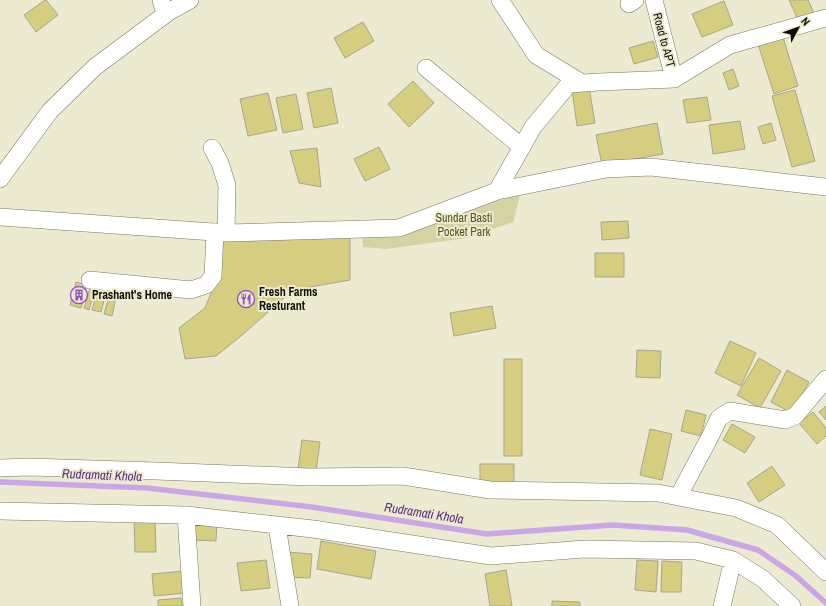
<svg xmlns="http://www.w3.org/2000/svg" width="826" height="606" viewBox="0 0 826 606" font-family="'Archivo Narrow',sans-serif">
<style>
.green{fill:#d6d3a2}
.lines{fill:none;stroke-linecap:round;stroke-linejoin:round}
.stream{stroke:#cba6e7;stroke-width:5.5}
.building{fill:#d5ce80;stroke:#a7a68d}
.minor-casing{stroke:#7a7861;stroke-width:18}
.minor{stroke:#fff;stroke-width:17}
.labels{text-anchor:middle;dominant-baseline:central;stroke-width:4;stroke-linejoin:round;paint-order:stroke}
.street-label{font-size:12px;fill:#0e0e06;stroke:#ecead0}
.park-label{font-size:12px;fill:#5b551c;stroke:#ecead0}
.poi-label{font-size:12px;font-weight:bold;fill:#0e0e06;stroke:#ecead0;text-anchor:start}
.water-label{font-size:13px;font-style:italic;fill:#5c2e7a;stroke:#ecead0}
</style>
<rect width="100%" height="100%" fill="#ecead0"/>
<path class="green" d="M520 195 513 222 467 238 386 249 363 247 362 234 387 238 434 220 487 203Z"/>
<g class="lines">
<path class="stream" d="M0 482 147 488 312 507 487 534 613 525 687 530 758 550 796 576 826 603"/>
</g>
<path class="building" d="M45 0H46L58 15 36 32 24 15Z
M789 0H808L815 15 799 22Z
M724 1 733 25 702 37 692 14Z
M363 22 374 41 345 58 334 38Z
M783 37 798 86 774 94 758 44Z
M653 41 658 57 634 64 629 48Z
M733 69 739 86 729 90 723 73Z
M413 81 434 103 409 127 388 104Z
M589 87 595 123 577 126 572 89Z
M331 88 338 123 314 128 307 93Z
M795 90 815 161 792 167 772 96Z
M268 93 277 130 248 136 240 99Z
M296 94 303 129 283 133 276 98Z
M707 97 711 120 687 123 683 100Z
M740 121 745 149 713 154 709 125Z
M657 123 663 154 602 165 596 135Z
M771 123 776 140 763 144 758 127Z
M379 147 390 169 365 181 354 159Z
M317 148 321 187 299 183 290 151Z
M628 221 629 238 602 240 601 222Z
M350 234V280L293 290 241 336 216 356 185 359 179 328 205 308 216 281 219 237Z
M595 253H624V277H595Z
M76 282 87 285 81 308 70 305Z
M90 288 95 290 89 310 84 308Z
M97 291 106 293 101 312 92 310Z
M109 296 116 298 112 316 104 314Z
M492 306 496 328 454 336 450 313Z
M730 341 756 353 741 386 715 373Z
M637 350 661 351 660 378 636 377Z
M759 358 781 371 760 408 737 395Z
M504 359H522V456H504Z
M787 370 809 382 792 413 771 402Z
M826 406V420L819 412Z
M686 410 706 415 701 436 681 431Z
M813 412 826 428V436L817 444 799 423Z
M732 424 755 437 745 453 723 440Z
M650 429 672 434 662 480 640 475Z
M302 440 320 442 316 471 298 469Z
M480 464H514V483H480Z
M772 466 785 485 759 502 747 483Z
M134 519H155L156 552H135Z
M194 520 217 521 216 541 193 540Z
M321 541 376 551 371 579 317 569Z
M287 552 312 554 310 578 285 577Z
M266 560 270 588 241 591 237 563Z
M637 560 658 561 656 592 635 590Z
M662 561 682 562 681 592H661Z
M506 570 512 606H490L485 574Z
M184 571 186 593 154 596 152 574Z
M181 598 182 606H158V600Z
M552 601 580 602V606H552Z"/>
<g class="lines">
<g class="minor-casing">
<path id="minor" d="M161 0 163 7 170 11 190 0
M500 0 536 55 582 83
M654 0 674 79
M629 4 635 0
M426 68 522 147
M212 148 220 163 227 185 226 233
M0 179 50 111 95 67 170 11
M497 191 533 127 569 84 599 82 674 79 730 45 826 18
M0 217 228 233 399 228 497 191 606 169 651 167 826 187
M90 280 191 290 206 285 213 276 215 232
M0 468 30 467 156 471 309 477 403 476 490 490 658 493 736 508 777 525 826 572
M678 497 711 435 719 418 730 411 785 420 795 416 826 379
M0 511 186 515 313 529 491 556 585 549 696 551 733 560 763 579 792 606
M186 515 192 606
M277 526 290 606
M722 606 733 560"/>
</g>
<use href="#minor" class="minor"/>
</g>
<defs>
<g id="building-ring" transform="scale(0.9)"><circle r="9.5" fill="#ecead0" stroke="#9550c3" stroke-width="1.5"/><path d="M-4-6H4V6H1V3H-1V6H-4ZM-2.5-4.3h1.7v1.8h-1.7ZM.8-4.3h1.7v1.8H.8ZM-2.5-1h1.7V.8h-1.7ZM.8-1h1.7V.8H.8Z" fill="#9550c3"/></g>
<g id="restaurant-ring" transform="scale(0.9)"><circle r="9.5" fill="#ecead0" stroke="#9550c3" stroke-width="1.5"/><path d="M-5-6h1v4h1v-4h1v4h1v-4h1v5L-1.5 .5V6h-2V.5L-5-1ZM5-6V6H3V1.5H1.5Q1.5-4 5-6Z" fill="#9550c3"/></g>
</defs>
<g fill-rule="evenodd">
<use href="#building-ring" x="79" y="295"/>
<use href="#restaurant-ring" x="246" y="299"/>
</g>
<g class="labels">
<g class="street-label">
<text transform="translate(664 40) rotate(75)">Road to APT</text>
</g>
<g class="park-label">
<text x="464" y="218">Sundar Basti<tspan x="464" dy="14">Pocket Park</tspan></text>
</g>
<g class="poi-label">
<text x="259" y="292">Fresh Farms<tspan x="259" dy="14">Resturant</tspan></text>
<text x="92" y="295">Prashant's Home</text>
</g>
<g class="water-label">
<text transform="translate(102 475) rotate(2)">Rudramati Khola</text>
<text transform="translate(424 513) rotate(9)">Rudramati Khola</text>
</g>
</g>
<g transform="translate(798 28) rotate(49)" stroke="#ecead0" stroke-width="3" paint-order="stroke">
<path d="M0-3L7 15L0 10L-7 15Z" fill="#0e0e06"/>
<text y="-6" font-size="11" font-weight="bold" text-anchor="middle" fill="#0e0e06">N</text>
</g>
</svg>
